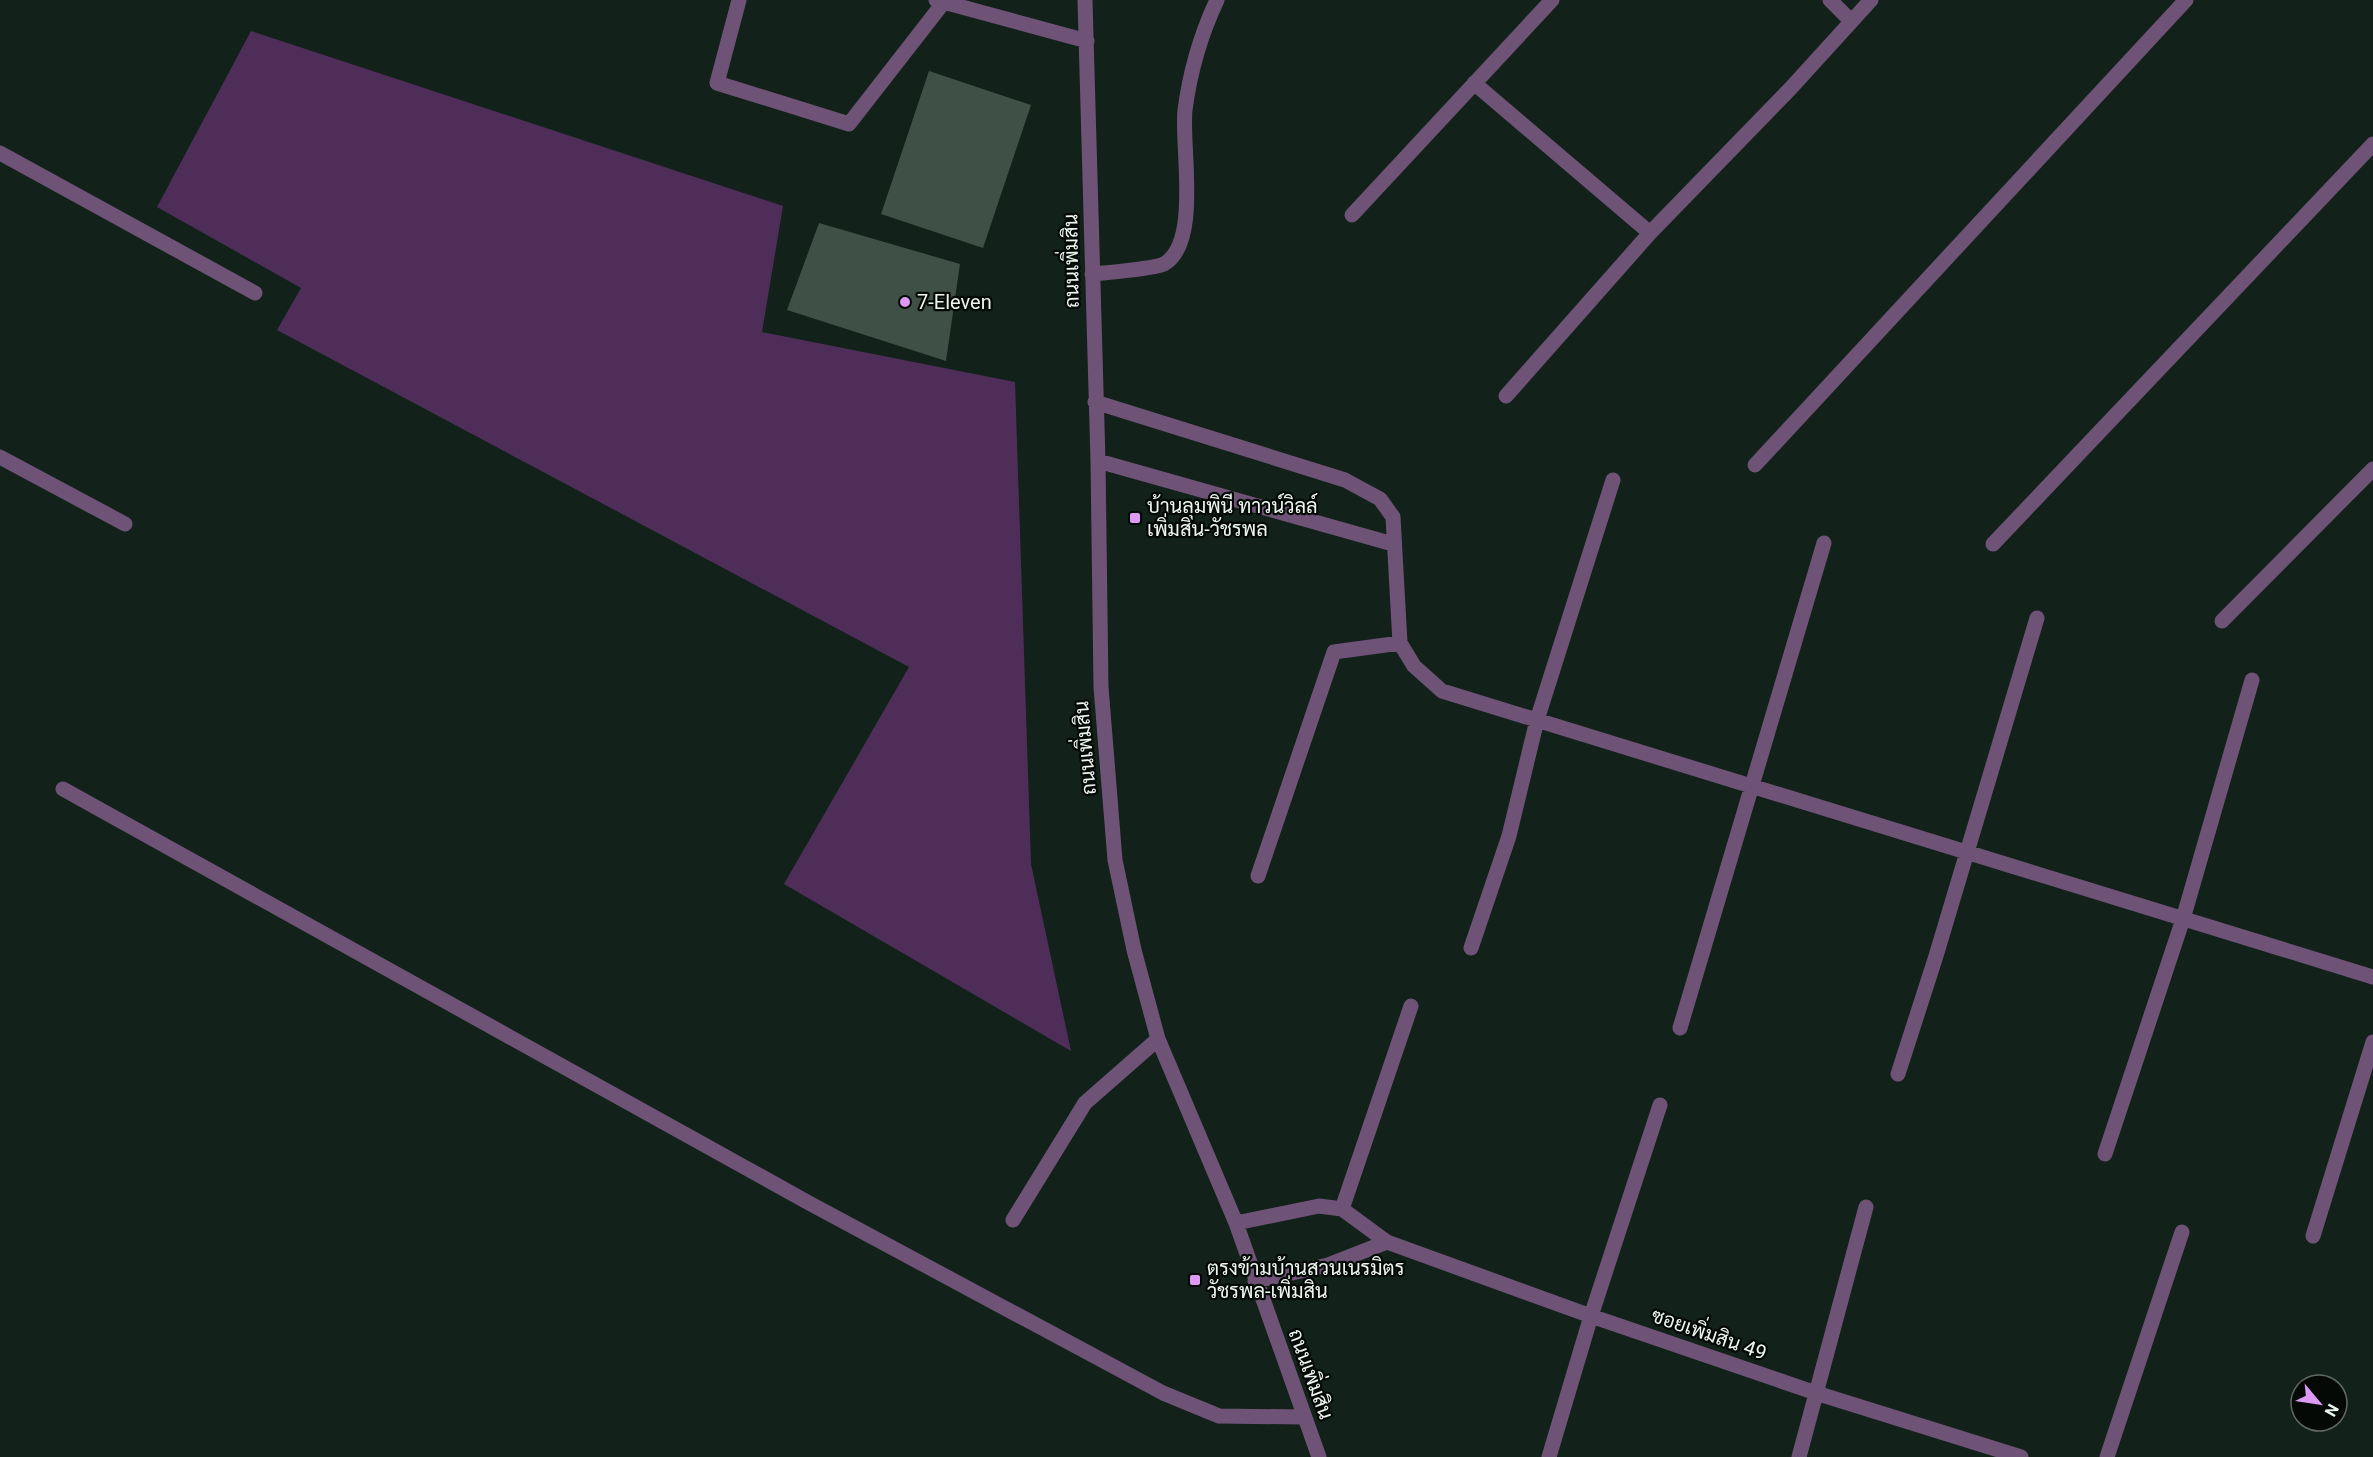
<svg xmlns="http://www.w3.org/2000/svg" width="2373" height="1457" viewBox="0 0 2373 1457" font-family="Roboto,Sarabun,sans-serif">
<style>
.green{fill:#4e2e58}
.building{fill:#3f5047}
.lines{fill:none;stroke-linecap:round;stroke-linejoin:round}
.minor{stroke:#6f5377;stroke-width:15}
.poi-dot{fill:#dd99f3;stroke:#040906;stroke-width:2}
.labels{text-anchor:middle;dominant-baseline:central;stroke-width:4.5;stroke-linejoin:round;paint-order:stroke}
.street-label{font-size:20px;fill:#ecf6f0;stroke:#040906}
.poi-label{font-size:20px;fill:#ecf6f0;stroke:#040906;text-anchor:start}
</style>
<rect width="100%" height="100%" fill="#12211a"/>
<path class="green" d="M251 31 783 206 762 332 1015 382 1031 864 1071 1051 784 884 909 667 277 330 301 288 157 207Z"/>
<path class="building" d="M929 71 1031 105 983 248 881 214Z
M819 223 960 264 946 361 787 310Z"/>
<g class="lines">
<path class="minor" d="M739 0 717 83 849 124 944 2
M936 0 1087 41
M1085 0 1098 461 1101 687 1115 860 1134 950 1158 1039 1236 1223 1319 1457
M1830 0 1851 21
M1474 83 1650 233
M0 153 255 293
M1352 215 1552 0
M1092 274C1105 273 1157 268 1164 264 1201 243 1181 146 1185 110 1190 72 1201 34 1217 0
M1506 396 1650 233 1790 89 1871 0
M1095 402 1345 480 1380 499 1393 517 1400 643 1414 666 1442 691 2373 977
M0 457 125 524
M1098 461 1393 544
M1755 465 2186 0
M1993 544 2373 144
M2222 621 2373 469
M63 789 809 1203 1163 1393 1219 1416 1303 1417
M1258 876 1334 652 1400 643
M1471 948 1509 836 1537 720 1613 480
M1680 1028 1824 543
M1898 1074 1936 956 2037 618
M2105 1154 2183 919 2252 680
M1342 1209 1411 1006
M1013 1220 1085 1103 1158 1039
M1236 1223 1319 1206 1342 1209 1387 1242 1591 1316 1816 1393 2021 1457
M2313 1236 2373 1042
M1255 1281 1328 1265 1387 1242
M1549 1457 1591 1316 1660 1105
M1799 1457 1866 1207
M2107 1457 2182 1232"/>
</g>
<g class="poi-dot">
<circle cx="905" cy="302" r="6"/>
<rect x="1129" y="512" width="12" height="12" rx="3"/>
<rect x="1189" y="1274" width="12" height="12" rx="3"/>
</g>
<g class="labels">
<g class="street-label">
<text transform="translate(1071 261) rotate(-91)">ถนนเพิ่มสิน</text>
<text transform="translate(1085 748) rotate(-95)">ถนนเพิ่มสิน</text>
<text transform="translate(1709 1334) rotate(19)">ซอยเพิ่มสิน 49</text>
<text transform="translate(1311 1374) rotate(70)">ถนนเพิ่มสิน</text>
</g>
<g class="poi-label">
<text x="917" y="302">7-Eleven</text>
<text x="1147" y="506">บ้านลุมพินี ทาวน์วิลล์<tspan x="1147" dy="23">เพิ่มสิน-วัชรพล</tspan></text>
<text x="1207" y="1268">ตรงข้ามบ้านสวนเนรมิตร<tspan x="1207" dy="23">วัชรพล-เพิ่มสิน</tspan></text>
</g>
</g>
<g transform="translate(2319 1403) rotate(119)"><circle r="28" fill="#040906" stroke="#616864" stroke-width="1.5"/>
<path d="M0-4.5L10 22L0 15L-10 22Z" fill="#dd99f3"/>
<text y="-9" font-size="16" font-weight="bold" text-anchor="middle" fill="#ecf6f0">N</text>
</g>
</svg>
